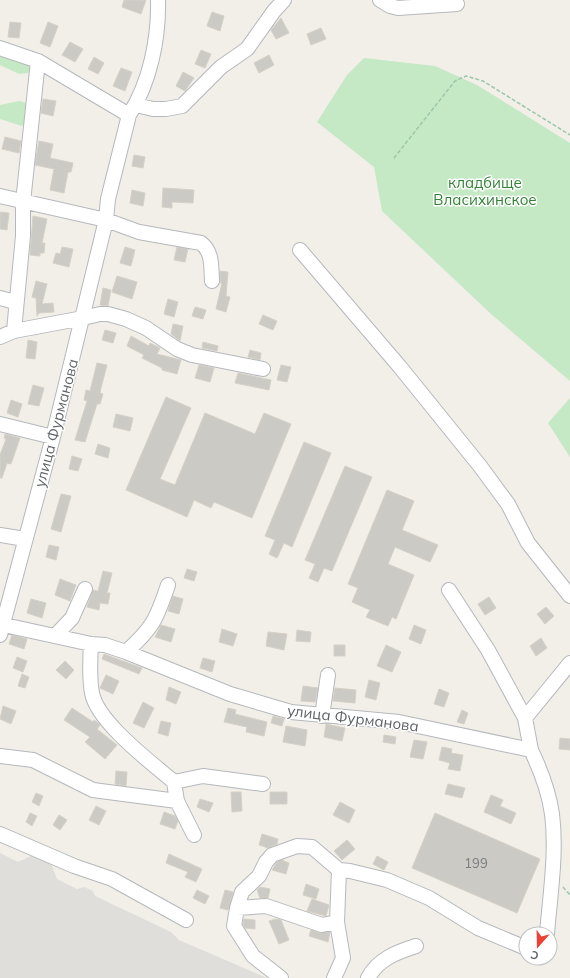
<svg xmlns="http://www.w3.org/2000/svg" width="570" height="978" viewBox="0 0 570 978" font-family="Mulish,sans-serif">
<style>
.industrial{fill:#e0deda}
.green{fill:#c5e8c5}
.building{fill:#cccac5;stroke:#d6d1c6}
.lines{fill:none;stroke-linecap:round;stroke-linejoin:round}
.minor-casing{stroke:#b5b8bc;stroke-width:16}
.path{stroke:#9cc7a9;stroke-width:1.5;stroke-dasharray:4 2;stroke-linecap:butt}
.minor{stroke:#fff;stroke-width:14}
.labels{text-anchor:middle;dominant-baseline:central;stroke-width:3;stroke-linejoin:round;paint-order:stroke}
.number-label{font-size:13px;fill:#7a7d7f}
.park-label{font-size:15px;fill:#348238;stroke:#fff}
.street-label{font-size:15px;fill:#5f6368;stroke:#fff}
</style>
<rect width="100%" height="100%" fill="#f1efe8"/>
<path class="industrial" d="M0 853 18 862 35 854 50 861 57 879 77 889 84 887 93 891 95 896 171 932 179 940 267 978H0Z"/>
<path class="green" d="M0 49 31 65 28 73 19 74 0 65Z
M364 58 435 66 477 85 570 143V381L491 314 382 211 374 167 317 122 347 75Z
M19 101 38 106 22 126 0 119V105Z
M570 398V457L548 423Z"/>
<path class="building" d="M124 0H146L141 14 122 7Z
M212 12 224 16 220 31 207 26Z
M281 18 289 33 276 39 271 30Z
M10 22 21 23 19 38 8 37Z
M48 22 58 26 50 47 40 43Z
M321 28 326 39 311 45 307 34Z
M70 42 83 49 75 62 62 55Z
M201 50 211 54 205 68 195 64Z
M269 55 274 65 259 73 254 63Z
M94 57 104 63 98 74 88 69Z
M121 68 132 72 125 91 113 86Z
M183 72 194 78 185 91 176 86Z
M43 99 56 101 53 116 41 113Z
M5 137 21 141 19 153 2 149Z
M39 141 53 144 50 158 73 163 71 172H68L64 193 50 190 54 169 35 165Z
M134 155 145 157 143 168 132 166Z
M163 188 194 190 193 203 172 202V208L162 207Z
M132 190 145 193 143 206 130 203Z
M0 212 9 213 7 230 0 229Z
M33 216 47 219 42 243H45L44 253H40V256L30 255Z
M62 247 73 249 69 267 53 263 56 253 60 254Z
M125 247 135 250 131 266 120 263Z
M177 247 188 249 185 262 174 260Z
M220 271 228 272 226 296 230 297 226 312 216 309 222 283H220Z
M117 276 137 282 132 299 112 292Z
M36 281 47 284 42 304 53 303 54 312 39 313 37 316 36 298 32 297Z
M103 288 111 290 108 306 100 305Z
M168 299 178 302 174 317 164 314Z
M195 307 206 310 203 319 192 316Z
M263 315 277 321 273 330 259 324Z
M173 324 183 326 180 341 171 334Z
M105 330 116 333 113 343 102 340Z
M131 336 149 346 150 343 160 348 157 354 181 360 177 374 162 370V368L142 358 144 355 127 346Z
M28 340 37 342 35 359 26 358Z
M203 342 218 346 217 351 202 348Z
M250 350 261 353 260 360 248 357Z
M97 363 107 365 101 388 100 393 103 394 100 404H97L85 442 75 440 87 401 84 400 86 390 90 391Z
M199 365 214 368 210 382 195 378Z
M281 365 291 367 287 382 277 380Z
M238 373 271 380 269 390 235 383Z
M33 385 44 388 39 406 28 404Z
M166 397 191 408 160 479 175 485 205 413 255 434 264 413 291 424 252 518 214 502 211 508 194 500 187 517 126 490Z
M11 400 22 404 18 417 7 413Z
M116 414 133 418 130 431 113 427Z
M5 434 20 438 11 464 7 463 2 478H0V455L6 439 4 438Z
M304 442 331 453 292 547 284 543 277 558 269 554 275 540 265 536Z
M98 444 110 448 108 458 95 454Z
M72 456 82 459 78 471 69 469Z
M345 466 372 477 332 571 324 568 318 582 309 578 315 564 305 560Z
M387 490 414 501 402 530 438 545 430 562 395 547 388 564 414 575 396 619 392 617 388 626 366 617 370 610 352 602 358 588 348 584Z
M61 494 71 496 61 532 51 529Z
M49 545 59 547 56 560 46 557Z
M187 569 197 572 194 581 184 578Z
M103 571 112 573 107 593H110L108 604 100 603 99 610 87 607 93 590 98 591Z
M60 579 76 585 70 601 55 595Z
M173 596 183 599 179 614 168 611Z
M489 597 496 608 485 615 478 604Z
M31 599 46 603 42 618 27 613Z
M546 607 554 616 545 624 537 614Z
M161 625 175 629 171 642 155 637Z
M414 625 426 630 421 644 409 639Z
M222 629 237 634 233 646 219 642Z
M297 630 311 632 310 642 296 641Z
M268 632 287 634 284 650 266 646Z
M12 635 27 639 24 649 9 644Z
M541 638 547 648 536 656 530 646Z
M334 645H345V656H334Z
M386 645 401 652 392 672 377 666Z
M104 654 142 668 139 674 102 659Z
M17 657 27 661 23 672 13 668Z
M203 658 215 661 212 672 200 668Z
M65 661 74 670 66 679 56 670Z
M22 674 29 677 25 688 18 686Z
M106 675 119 681 113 694 100 688Z
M369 680 380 683 376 700 365 697Z
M303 686 318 688 315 702 301 701Z
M169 687 181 692 176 704 166 700Z
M335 688 356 690 355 703 333 701Z
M439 689 449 693 444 707 434 704Z
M143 702 154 708 144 728 133 723Z
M3 706 16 711 11 724 0 719Z
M72 708 93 722 94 720 98 723 100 725 97 729 117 745 105 759 85 742 90 737 64 720Z
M228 708 236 710 235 714 267 722 264 736 246 732 247 727 224 722Z
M462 710 468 713 464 724 457 722Z
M273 716 284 719 282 726 271 723Z
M161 721 171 723 168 736 158 733Z
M326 724 345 728 342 741 324 737Z
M286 726 307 730 305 746 283 742Z
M384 735 396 737 395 744 383 742Z
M560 738 570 739V750L559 749Z
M414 740 427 742 423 759 410 757Z
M442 747 452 749 451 753 463 755 460 771 448 769 450 763 439 760Z
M116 771 127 772 126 786 115 784Z
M448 784 465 788 462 798 445 794Z
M231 792H241L242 811 232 812Z
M270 792H287V804H270Z
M36 793 43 796 39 806 32 802Z
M491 795 503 800 500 806 516 813 511 824 484 812Z
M200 799 213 803 209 812 197 807Z
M340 802 355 810 349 823 333 815Z
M96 806 106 811 99 825 89 820Z
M164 812 175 816 178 821 175 829 160 824Z
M30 813 37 816 32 826 26 822Z
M435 813 540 859 517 913 412 868Z
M59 815 67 820 60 830 53 825Z
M262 834 278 839 277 844 268 848 259 845Z
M347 840 355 849 342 860 334 851Z
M169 854 202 869 196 882 185 877 188 872 166 863Z
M377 856 388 862 384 870 373 864Z
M282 860 289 863 286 874 272 870 277 862Z
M306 884 319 889 316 899 303 895Z
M260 887 270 889 268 898H260L257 890Z
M197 890 209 896 205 904 193 898Z
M225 890 233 892 228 910 220 908Z
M312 899 329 905 326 916 307 911Z
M244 919 255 920V929L245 928 243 924Z
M276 919 281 920 289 940 279 944 269 921Z
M311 930 320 933 330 932 328 942 309 936Z"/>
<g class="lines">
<g class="minor-casing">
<path id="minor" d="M158 0C159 38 150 83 129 115L108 199 106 220 139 232 201 243C213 252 211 267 212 281
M380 0 390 6 398 8 457 4
M0 48 38 61 129 115
M136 105 153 109H166L182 106 221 67 247 49 274 11 284 0
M0 196 106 220 53 437 0 635
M300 250 400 367 480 466 508 504 528 543 570 596
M0 298 15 302
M14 331 23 236V202L38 61
M0 337 14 331 83 318 100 314H108L126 319 146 328 177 349 192 355 263 369
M0 424 53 437
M0 535 25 539
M0 624 91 644 105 645 126 652 230 694 291 712 399 722 531 750 525 718 488 650 449 590
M55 636 72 618 85 589
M91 644C90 660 89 677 92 693 97 722 152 763 174 782L177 801
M126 652C153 628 157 618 168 585
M322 716 328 675
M525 718 570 663
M531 750C541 771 549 792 552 814 557 853 550 895 547 934
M0 756 33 760 93 790 177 801 194 835
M174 782 203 776 263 784
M0 834 74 866 112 879 186 920
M237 908 266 906 322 925 337 922
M281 978 253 956 234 926 237 908 242 892 259 876 266 862 272 855 297 846 312 847 339 870 350 871 387 880 429 898 478 928 526 948
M334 978 343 958 337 922 339 870
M368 978C378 959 397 952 416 946"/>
</g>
<path class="path" d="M394 158 455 81 466 76 483 81 570 135
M563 887 570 895"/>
<use href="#minor" class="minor"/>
</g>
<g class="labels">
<g class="number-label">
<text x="476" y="863">199</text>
</g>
<g class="park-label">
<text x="485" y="182">кладбище<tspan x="485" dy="17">Власихинское</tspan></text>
</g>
<g class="street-label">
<text transform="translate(56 423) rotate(-75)">улица Фурманова</text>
<text transform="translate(353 718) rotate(7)">улица Фурманова</text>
</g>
</g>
<g transform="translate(538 946) rotate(200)"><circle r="19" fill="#ffffff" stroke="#bfc1c3"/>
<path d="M0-3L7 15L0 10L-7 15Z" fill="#ea4335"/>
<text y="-6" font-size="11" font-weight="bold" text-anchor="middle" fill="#5f6368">С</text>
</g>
</svg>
